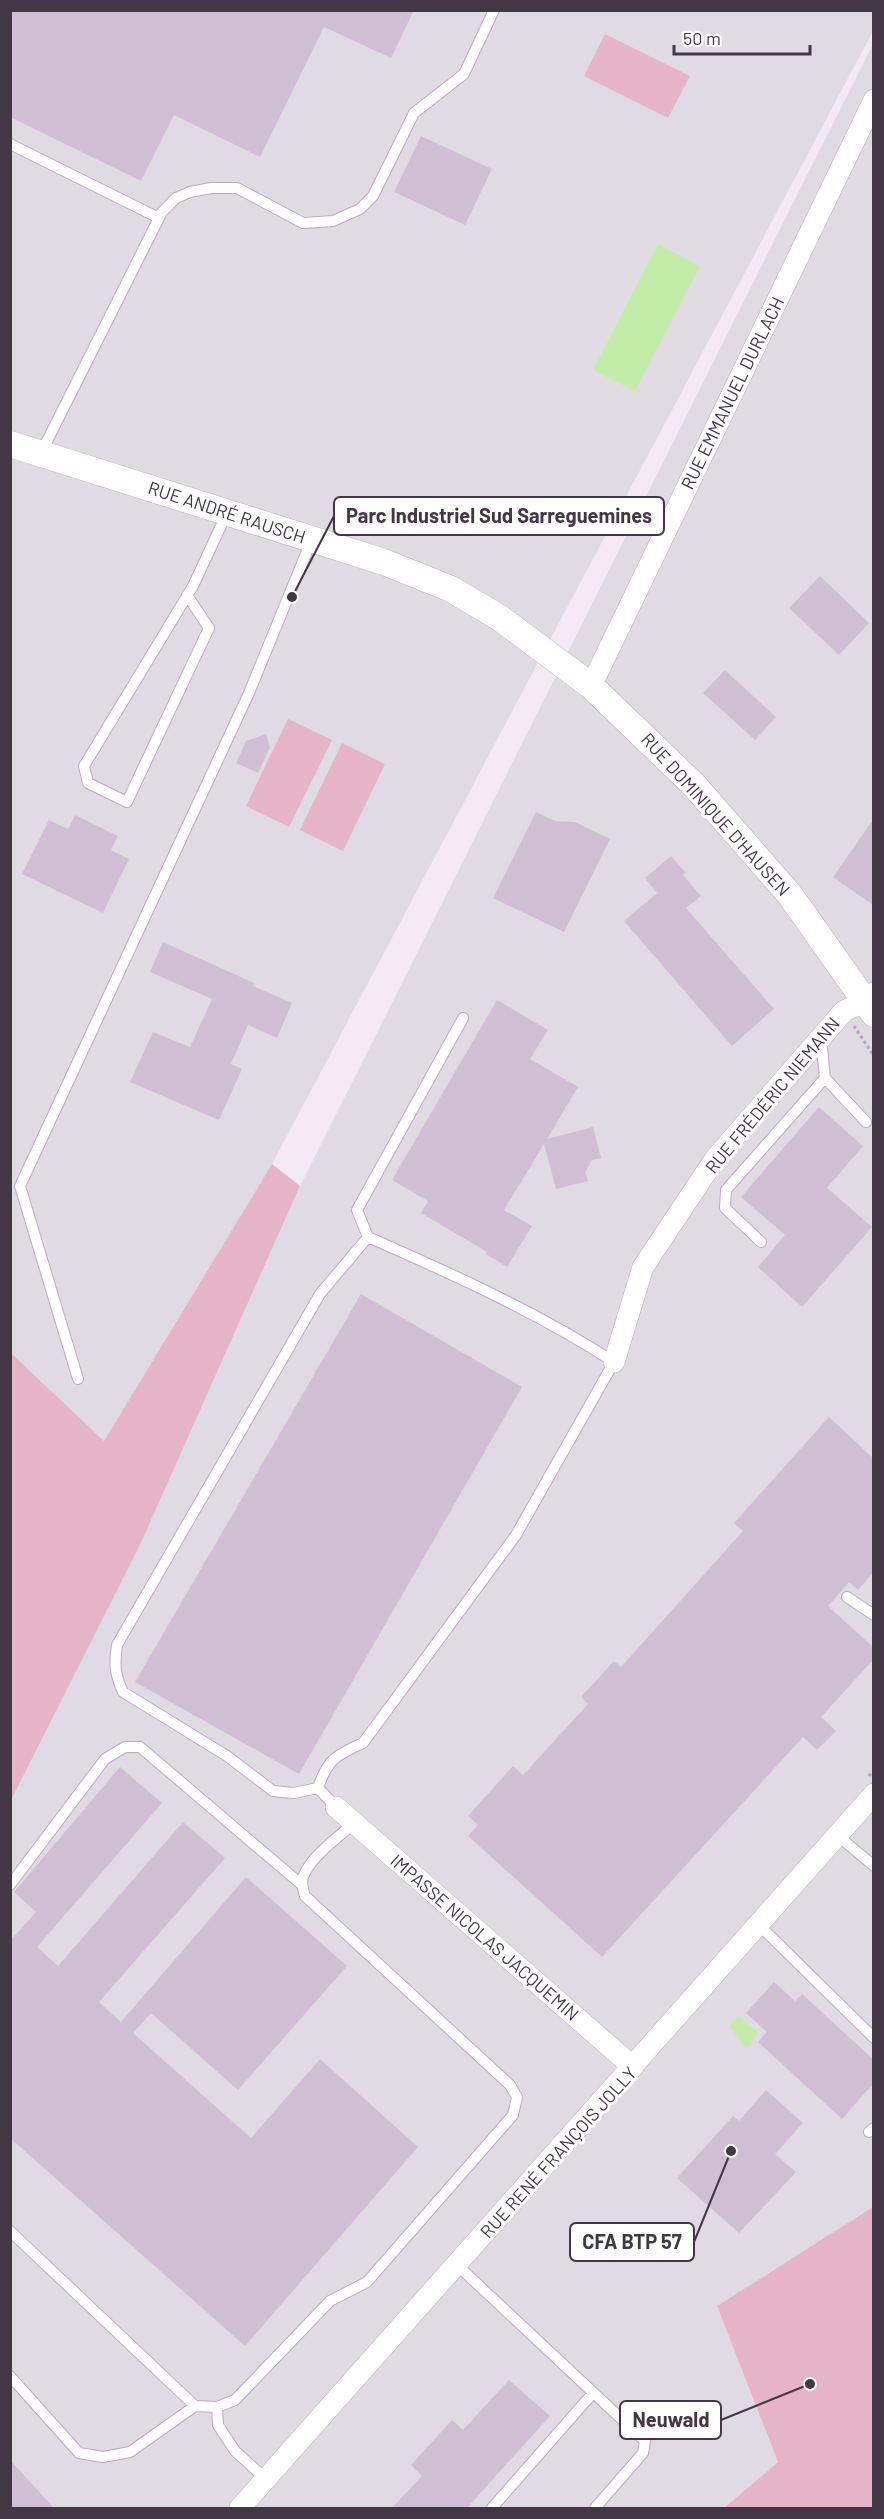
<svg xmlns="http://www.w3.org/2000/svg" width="884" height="2519" viewBox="0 0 884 2519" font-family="Barlow,sans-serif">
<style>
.industrial{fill:#e0dae3}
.green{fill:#e5b4c6}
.water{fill:#c4eca9}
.building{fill:#d0bfd4}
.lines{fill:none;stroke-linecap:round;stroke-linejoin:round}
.service-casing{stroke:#bbacbe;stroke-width:12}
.minor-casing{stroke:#bbacbe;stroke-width:22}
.tertiary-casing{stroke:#bbacbe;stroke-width:27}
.path{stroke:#ba9ebf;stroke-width:3;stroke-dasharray:3 3;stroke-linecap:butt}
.service{stroke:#fff;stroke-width:10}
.minor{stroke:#fff;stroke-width:21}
.tertiary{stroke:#fff;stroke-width:26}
.labels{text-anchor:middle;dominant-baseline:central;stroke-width:6;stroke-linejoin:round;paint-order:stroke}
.street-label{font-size:18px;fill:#433746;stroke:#fff}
.leader{fill:none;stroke:#433746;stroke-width:2}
.callout-dot{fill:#433746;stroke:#fff;stroke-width:2}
.callout{fill:#fff;stroke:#433746;stroke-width:2}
.callout-label{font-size:20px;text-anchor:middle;font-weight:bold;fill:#433746}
</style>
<rect width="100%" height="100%" fill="#f2e9f3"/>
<path class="industrial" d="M10 11H873V31L272 1164 104 1441 11 1353Z
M873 44 874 2207 717 2306 778 2462 724 2508H11L10 1800 140 1545 300 1186Z"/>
<path class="green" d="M605 34 690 76 668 118 584 76Z
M288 719 332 740 289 827 246 806Z
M342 743 385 764 343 851 300 830Z
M272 1164 300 1186 140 1545 11 1800V1353L104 1441Z
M873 2207V2508H724L778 2462 717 2306Z"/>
<path class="water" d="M658 244 700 266 635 391 593 370Z
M739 2017 758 2032 751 2044 746 2047 730 2028 732 2022Z"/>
<path class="building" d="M10 10H414L391 58 324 27 260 157 174 115 141 181 10 117Z
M421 136 492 169 465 225 394 192Z
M820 576 869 623 839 655 789 608Z
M725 670 776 717 755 740 703 693Z
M266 734 270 747 258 773 236 763 246 741Z
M536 812 555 821 575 822 610 839 564 932 493 898Z
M75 815 118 836 111 850 129 859 103 913 22 874 49 820 68 829Z
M873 820V905L833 877Z
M671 856 686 873 683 875 701 896 686 908 774 1009 732 1046 624 921 657 893 645 878Z
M163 942 254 983 253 986 292 1003 277 1038 248 1025 231 1064 242 1069 219 1120 130 1082 153 1032 190 1047 212 999 150 972Z
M497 1000 548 1030 530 1059 578 1087 547 1139 593 1127 601 1158 592 1160 585 1172 588 1181 556 1189 544 1144 504 1210 532 1226 507 1267 486 1254 487 1252 421 1213 428 1201 392 1180Z
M819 1107 863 1146 827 1188 872 1227 802 1307 758 1267 785 1235 741 1197Z
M361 1294 522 1387 299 1774 135 1682Z
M829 1417 873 1458V1573L858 1590 849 1582 828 1606 873 1647V1660L821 1717 836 1731 817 1750 803 1737 602 1957 468 1836 478 1825 468 1816 513 1766 523 1775 588 1704 581 1697 614 1661 621 1667 743 1531 734 1523Z
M120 1767 162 1803 37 1947 58 1966 183 1822 225 1858 99 2002 121 2022 246 1877 347 1966 238 2090 151 2013 133 2033 251 2138 320 2059 418 2147 245 2346 10 2138V1941L36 1912 14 1892Z
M774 1982 795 2001 802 1994 873 2059V2084L842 2119 758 2042 767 2032 746 2013Z
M766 2090 803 2123 775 2154 796 2172 739 2233 677 2178 733 2116 739 2121Z
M509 2380 550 2416 467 2508H392L422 2476 411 2465 452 2420 463 2430Z
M10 2460 54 2508H10Z"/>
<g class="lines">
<g class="service-casing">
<path id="service" d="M10 144 159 218
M41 453 162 212 176 198 190 192 211 188H237L303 223 333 221 360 209 373 196 414 113 464 74 494 10
M187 595 209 628 127 802 88 783 84 766 193 586 227 513
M825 1078 866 1122
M761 1242 725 1208 726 1190 825 1078 821 1038
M78 1379 20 1186 249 693 312 539
M847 1597 874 1615
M318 1788 294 1793 273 1791 227 1756 123 1692C115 1675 114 1664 117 1645L320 1294 368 1237
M336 1807 318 1788C327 1760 336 1755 363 1743L516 1535 614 1362C537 1312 452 1274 368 1237L357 1210 463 1018
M837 1835 874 1866
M10 1885 105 1759 125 1747H140L302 1885
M758 1924 874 2038
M869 2132 874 2128
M10 2231 195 2406 217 2407 235 2400 330 2301 367 2282 513 2115 517 2097 510 2085 305 1896C303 1890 301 1883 303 1877 311 1856 338 1838 354 1823
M457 2265 645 2441 643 2453 595 2508
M10 2376 79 2453 103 2457 130 2452 195 2406
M217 2407 218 2425 235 2451 266 2479
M492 2508 593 2393"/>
</g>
<g class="minor-casing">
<path id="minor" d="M591 686 874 100
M614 1362 643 1267 715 1159 844 1011 866 1001 874 993
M336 1807 633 2067
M240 2508 874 1794"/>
</g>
<g class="tertiary-casing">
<path id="tertiary" d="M10 444 384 562 451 589 500 618 591 686 694 785 790 895 874 1014"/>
</g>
<path class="path" d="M854 1026 874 1056
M869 1776 874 1770"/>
<use href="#service" class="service"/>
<use href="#minor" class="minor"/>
<use href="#tertiary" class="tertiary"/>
</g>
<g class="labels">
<g class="street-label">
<text transform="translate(732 393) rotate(-64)">RUE EMMANUEL DURLACH</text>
<text transform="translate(227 512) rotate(18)">RUE ANDRÉ RAUSCH</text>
<text transform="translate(716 814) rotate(48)">RUE DOMINIQUE D'HAUSEN</text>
<text transform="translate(772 1095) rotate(-50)">RUE FRÉDÉRIC NIEMANN</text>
<text transform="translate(485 1937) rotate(41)">IMPASSE NICOLAS JACQUEMIN</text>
<text transform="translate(558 2152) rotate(-48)">RUE RENÉ FRANÇOIS JOLLY</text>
</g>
</g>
<path class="leader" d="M292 597L334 516M731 2151L694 2242M810 2384L721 2420"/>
<g class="callout-dot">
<circle cx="292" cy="597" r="6"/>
<circle cx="731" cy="2151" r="6"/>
<circle cx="810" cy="2384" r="6"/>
</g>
<g class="callout">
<rect x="334" y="497" width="330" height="38" rx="6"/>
<rect x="570" y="2223" width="124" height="38" rx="6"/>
<rect x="620" y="2401" width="101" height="38" rx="6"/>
</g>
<g class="callout-label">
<text x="499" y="523">Parc Industriel Sud Sarreguemines</text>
<text x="632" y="2249">CFA BTP 57</text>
<text x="671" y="2427">Neuwald</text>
</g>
<rect width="884" height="2519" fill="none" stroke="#433746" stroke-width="24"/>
<path d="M674 45v9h136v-9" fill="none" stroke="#433746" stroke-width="3"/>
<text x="683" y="45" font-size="18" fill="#433746" stroke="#ffffff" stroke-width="4.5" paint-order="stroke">50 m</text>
</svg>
